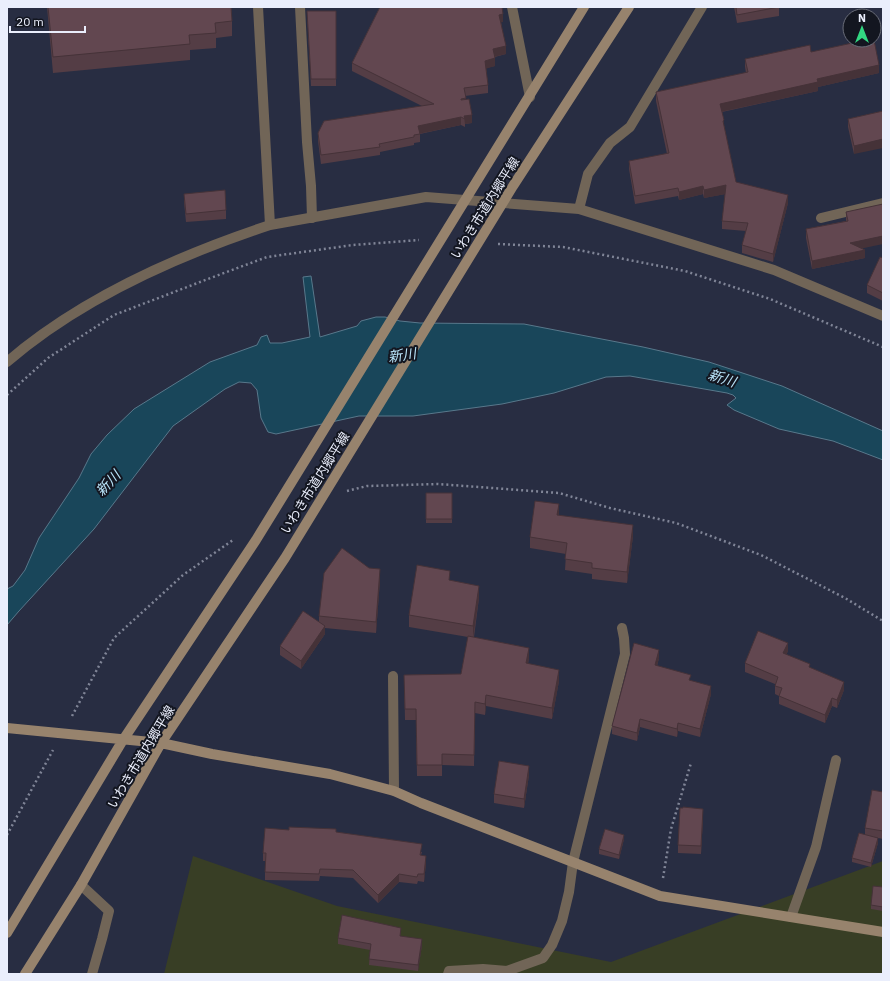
<svg xmlns="http://www.w3.org/2000/svg" width="890" height="981" viewBox="0 0 890 981" font-family="'IBM Plex Sans','Noto Sans JP',sans-serif">
<style>
.green{fill:#383e25}
.water{fill:#19465a;stroke:#58788b}
.lines{fill:none;stroke-linecap:round;stroke-linejoin:round}
.path{stroke:#808597;stroke-width:2.5;stroke-dasharray:2 3;stroke-linecap:butt}
.street{stroke:#716557;stroke-width:10}
.secondary{stroke:#97836d;stroke-width:10}
.wall{fill:#543d45}
.shaded-wall{fill:#453238}
.building{fill:#624750;stroke:#453238}
.labels{text-anchor:middle;dominant-baseline:central;stroke-width:4;stroke-linejoin:round;paint-order:stroke}
.street-label{font-size:13px;fill:#eaeefc;stroke:#131620}
.water-label{font-size:14px;font-style:italic;fill:#b9e4f9;stroke:#131620}
</style>
<rect width="100%" height="100%" fill="#282d42"/>
<path class="green" d="M193 856 337 906 611 962 883 861V974H164Z"/>
<path class="water" d="M311 276 320 337 357 326 361 321 376 317H385L400 321 420 323 524 324 643 347 709 362 782 386 883 431V460L833 441 779 429 734 410 727 405 736 398 733 395 727 393 630 376 606 377 554 393 502 404 413 416H359L276 434 268 432 261 418 257 390 251 383 239 382 225 389 173 426 94 529 19 611 7 625V589L13 586 25 570 39 538 79 478 91 454 107 435 134 409 210 362 257 345 261 337 267 335 270 343H282L310 337 303 277Z"/>
<g class="lines">
<path class="path" d="M498 244 563 247 685 271 770 299 883 347
M7 395 48 358 114 315 208 279 267 257 353 245 419 240
M347 491 367 486 438 484 559 493 610 508 676 523 761 555 845 598 883 621
M72 716 114 638 183 575 233 540
M7 835 53 750
M663 878 671 829 691 763"/>
<path class="street" d="M300 7 307 142 311 186 312 218
M512 7 530 97
M579 209 588 174 610 143 630 127 702 7
M821 218 883 203
M270 225 426 197 579 209 774 270 883 316
M7 362C80 299 179 255 270 225L258 7
M393 676 394 791
M81 885 109 911 102 939 92 974
M791 917 816 847 836 760
M448 974 449 971 483 969 507 971 543 958 552 945 562 921 569 892 573 862 625 654 624 638 622 628"/>
<path class="secondary" d="M7 728 161 743 212 754 330 774 394 791 421 803 660 896 883 932
M7 933 123 740 256 540 584 7
M25 974 81 885 161 743 285 558 513 186 629 7"/>
</g>
<path class="wall" d="M47 7H231L232 21V36L216 38V48L190 50V60L53 73Z
M380 7 503 22H501L506 54 495 57V66L486 68 488 85V93L465 96 472 123 465 124V127L461 125 420 134V142L414 143V145L380 152V155L321 164 318 141V133L422 106 352 71V63Z
M734 7H779V16L737 23Z
M307 11H336V86H311Z
M811 52 879 73 818 87V91L722 112 724 126 736 182 788 203 773 262 742 253V245L746 231 722 229V221L725 194 704 198 703 194 679 200 678 196 635 204 629 169V161L667 154 656 101V92L746 73 745 67V59Z
M883 111 854 154 848 127V119Z
M184 194 226 210V219L186 222 184 202Z
M846 212 863 249 865 258 812 269 806 238V229L846 221Z
M883 258V301L867 293V285Z
M426 493H452V523H426Z
M559 515 633 536 627 583 592 579V574L565 570 566 554 530 548V537Z
M380 580 376 633 325 628V634L301 669 280 655V646L319 622V616Z
M450 581 479 598 474 637 529 658 528 664 559 681 552 719 486 706 485 715 475 713 474 766 442 765V776H417L416 720H405L404 675 461 674 468 637 409 627V615Z
M788 651 786 655 810 668 844 690 837 708 832 706 825 723 779 704V696L775 694V684L745 672V663Z
M659 658 657 666 691 681 711 694 700 737 678 731 677 737 640 727 637 741 612 734V726Z
M529 775 524 808 494 803V794Z
M883 792V839L874 837 878 843 871 867 852 862V858L865 835V828Z
M703 817 701 854 678 853V845Z
M289 830 336 832 422 852 421 855 426 863 424 882 418 881 417 884 399 882 378 903 353 878 320 876 319 881 265 880V861H263V853Z
M624 839 619 859 599 854V849Z
M883 887V911L871 909V905Z
M401 936 422 945 418 971 369 965 370 950 338 944V938Z"/>
<path class="shaded-wall" d="M503 14V22L499 23V15Z
M506 46V54L493 57V49Z
M495 58V66L485 69V61Z
M879 65V73L818 87V91L720 112V104L817 79Z
M472 115V123L465 124 464 116Z
M461 117V125L418 134V126Z
M883 139V148L854 154V146Z
M726 185V194L704 198V190Z
M703 186V194L679 200V192Z
M788 195V203L773 262V254Z
M883 236V244L850 251V243Z
M865 250V258L812 269V261Z
M559 504V515H557Z
M633 525V536L627 583V572Z
M380 569V580L376 633V622Z
M479 586V598L473 638V626Z
M325 626V634L301 669V661Z
M788 643V651L783 662V653Z
M529 648V658L526 674V663Z
M659 650V658L655 673V665Z
M559 670V681L552 719V708Z
M844 682V690L837 708V700Z
M711 686V694L700 737V729Z
M486 695V706L485 715V704Z
M832 698V706L825 723V715Z
M640 719V727L637 741V733Z
M678 723V731L677 737V729Z
M529 766V775L524 808V799Z
M703 809V817L701 854V846Z
M624 835V839L619 859V855Z
M878 838V843L871 867V863Z
M426 856V863L424 882V874Z
M399 874V882L378 903V895Z
M422 939V945L418 971V965Z"/>
<path class="building" d="M48 7H231L232 21 215 23 216 33 189 35 190 44 53 57Z
M380 7H502L503 14 499 15 506 46 493 49 495 58 485 61 488 85 464 88 466 98 461 99V100L469 99 472 115 464 116 465 119 461 117 418 126 420 134 414 135V137L379 144 380 147 321 155 318 133 324 121 434 104 352 63Z
M736 7H779L737 15Z
M307 11H336V79H311Z
M866 40H874L879 65 817 79 818 82 720 104 724 120 723 121 736 182 788 195 773 254 742 245 748 223 722 221 726 185 704 190 703 186 679 192 678 188 635 196 629 161 669 153 656 92 748 72 745 59 810 45 811 52Z
M883 111V139L854 146 848 119Z
M225 190 226 210 186 214 184 194Z
M883 204V236L850 243 865 250 812 261 806 229 848 221 846 212Z
M880 257 883 258V293L867 285Z
M426 493H452V519H426Z
M535 501 559 504 557 515 633 525 627 572 592 568V563L565 559 567 543 530 537Z
M342 548 369 568 380 569 376 622 319 616 324 573Z
M417 565 450 571 449 580 479 586 473 626 409 615Z
M303 611 325 626 301 661 280 646Z
M758 631 788 643 783 653 810 664 809 667 844 682 837 700 832 698 825 715 779 696 782 688 775 686 778 677 745 663Z
M468 636 529 648 526 663 559 670 552 708 486 695 485 704 475 702 474 755 442 754V765H417L416 709H405L404 675 461 674Z
M634 643 659 650 655 665 691 675 689 680 711 686 700 729 678 723 677 729 640 719 637 733 612 726Z
M499 761 529 766 524 799 494 794Z
M872 790 883 792V831L865 828Z
M683 807 703 809 701 846 678 845 680 808H683Z
M289 827 336 829V832L422 844 420 855 426 856 424 874H418L417 877 399 874 378 895 353 870 320 869 319 874 265 872 266 853H263L265 828 289 830Z
M605 829 624 835 619 855 599 849Z
M859 833 878 838 871 863 852 858Z
M873 886 883 887V907L871 905Z
M342 915 401 928 400 936 422 939 418 965 369 959 371 944 338 938Z"/>
<g class="labels">
<g class="street-label">
<text transform="translate(485 208) rotate(-58)">いわき市道内郷平線</text>
<text transform="translate(315 483) rotate(-58)">いわき市道内郷平線</text>
<text transform="translate(141 757) rotate(-59)">いわき市道内郷平線</text>
</g>
<g class="water-label">
<text transform="translate(402 355) rotate(-8)">新川</text>
<text transform="translate(722 378) rotate(18)">新川</text>
<text transform="translate(108 483) rotate(-47)">新川</text>
</g>
</g>
<rect width="890" height="981" fill="none" stroke="#eaeefc" stroke-width="16"/>
<g transform="translate(862 28)"><circle r="19" fill="#131620" stroke="#696c78"/>
<path d="M0-3L7 15L0 10L-7 15Z" fill="#32d882"/>
<text y="-6" font-size="11" font-weight="bold" text-anchor="middle" fill="#eaeefc">N</text>
</g>
<path d="M10 26v6h75v-6" fill="none" stroke="#eaeefc" stroke-width="2"/>
<text x="16" y="26" font-size="12" fill="#eaeefc" stroke="#131620" stroke-width="3" paint-order="stroke">20 m</text>
</svg>
